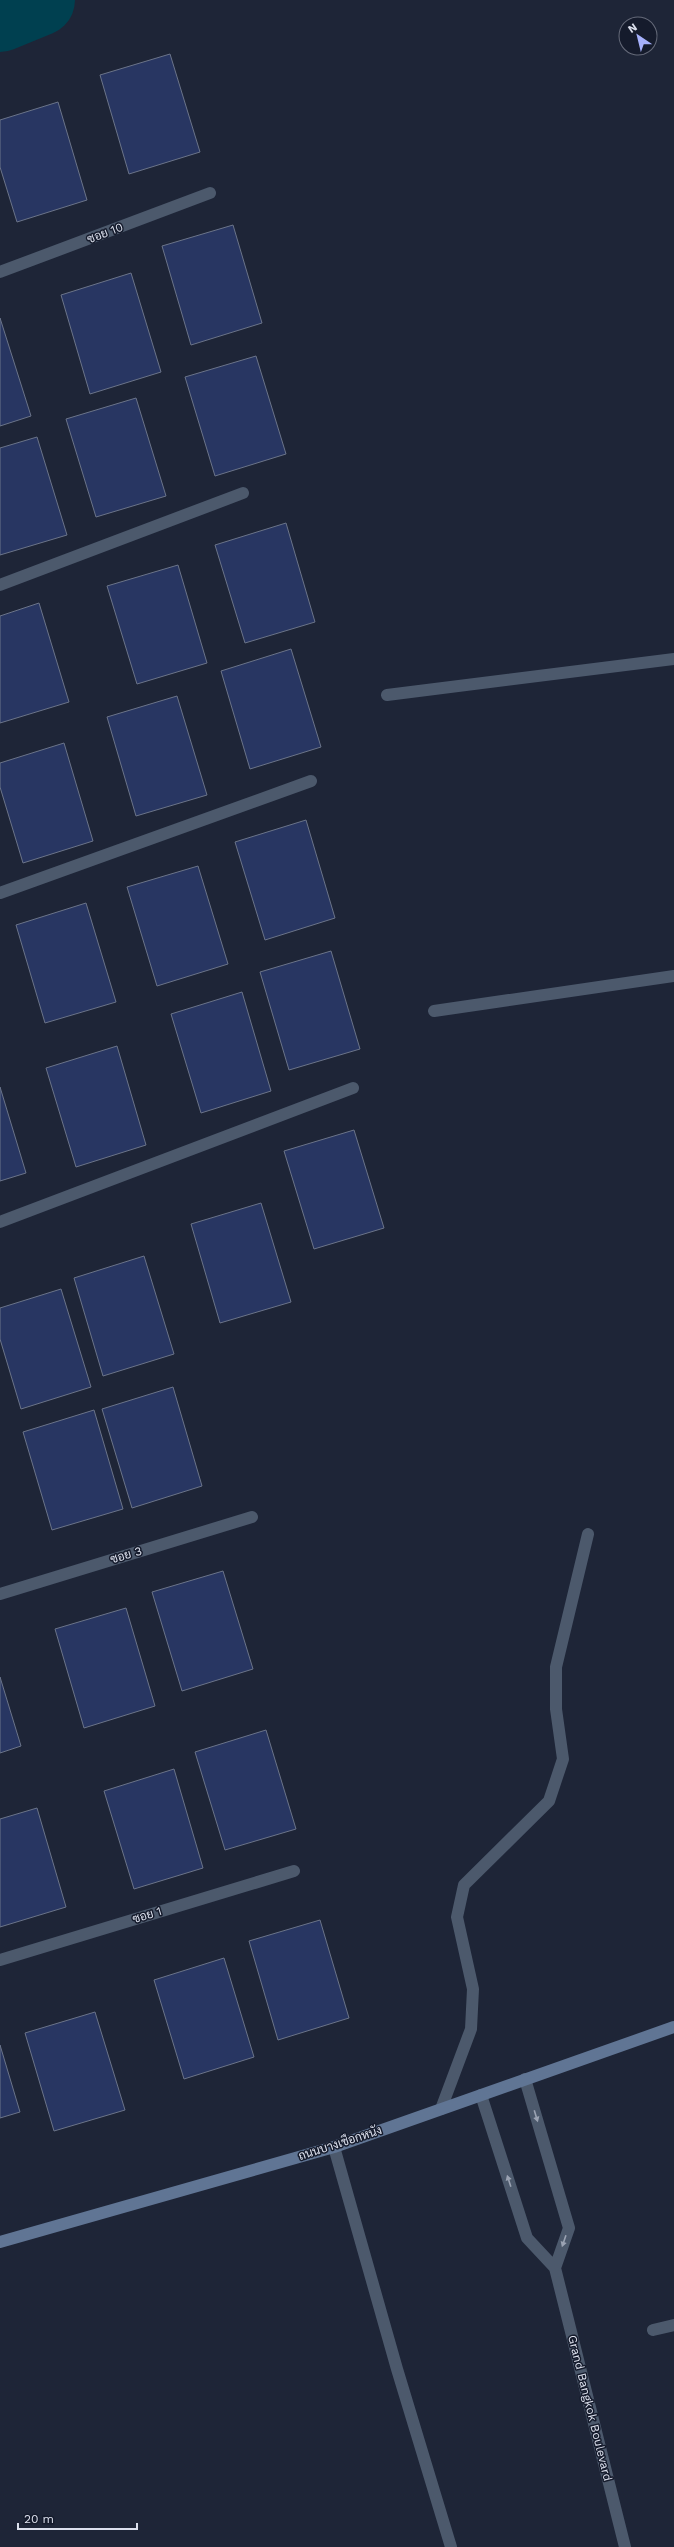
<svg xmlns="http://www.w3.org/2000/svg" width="674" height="2547" viewBox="0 0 674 2547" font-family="'Work Sans',Sarabun,sans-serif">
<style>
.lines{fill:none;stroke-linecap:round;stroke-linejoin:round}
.river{stroke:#004050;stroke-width:72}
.building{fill:#283662;stroke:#6b7489}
.lane{stroke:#4c596c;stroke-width:12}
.street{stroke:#4c596c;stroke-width:12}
.secondary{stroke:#607594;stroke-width:12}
.oneway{fill:#9ba3b3}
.labels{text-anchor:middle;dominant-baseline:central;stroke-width:3;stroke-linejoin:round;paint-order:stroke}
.street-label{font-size:12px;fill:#dce0ed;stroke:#151b2c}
</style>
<rect width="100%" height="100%" fill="#1e2537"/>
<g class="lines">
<path class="river" d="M0 16 39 0"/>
</g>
<path class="building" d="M170 54 200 152 129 174 100 75Z
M58 102 87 200 17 222 0 167V120Z
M233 225 262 323 191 345 162 246Z
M131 273 161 372 90 394 61 295Z
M0 318 31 416 0 426Z
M256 356 286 454 215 476 185 377Z
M136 398 166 496 96 517 66 419Z
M37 437 67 535 0 555V448Z
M286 523 315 622 245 643 215 545Z
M178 565 207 663 137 684 107 586Z
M39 603 69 702 0 723V616Z
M291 649 321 747 250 769 221 671Z
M177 696 207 795 136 816 107 717Z
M64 743 93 841 23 863 0 787V763Z
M306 820 335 918 265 940 235 842Z
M198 866 228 964 157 986 127 887Z
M86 903 116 1002 45 1023 16 925Z
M331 951 360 1049 289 1070 260 972Z
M242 992 271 1091 201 1113 171 1014Z
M117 1046 146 1145 76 1167 46 1068Z
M0 1087 26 1173 0 1181Z
M354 1130 384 1228 314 1249 284 1151Z
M261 1203 291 1302 220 1323 191 1224Z
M144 1256 174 1354 103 1376 74 1278Z
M61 1289 91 1387 21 1409 0 1339V1308Z
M173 1387 202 1486 132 1508 102 1409Z
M94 1410 123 1509 52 1530 23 1432Z
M223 1571 253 1669 182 1691 152 1592Z
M126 1608 155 1706 84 1728 55 1629Z
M0 1677 21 1746 0 1753Z
M266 1730 296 1829 225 1850 195 1752Z
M174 1769 203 1868 134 1889 104 1791Z
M37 1808 66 1907 0 1927V1819Z
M320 1920 349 2018 278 2040 249 1941Z
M224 1958 254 2057 184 2079 154 1980Z
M95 2012 125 2110 54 2131 25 2033Z
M0 2045 20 2112 0 2118Z"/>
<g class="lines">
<path class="lane" d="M441 2109 471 2029 473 1989 457 1917 464 1885 549 1801 563 1759 556 1709V1667L588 1534"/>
<path class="street" d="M0 272 210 193
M0 585 243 493
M387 695 674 659
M0 893 311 781
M434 1011 674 976
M0 1222 353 1088
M0 1594 252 1517
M0 1960 294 1871
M481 2095 527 2238 555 2268 569 2228 525 2079
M334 2147 397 2369 451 2547
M555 2268 625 2547
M653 2330 674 2325"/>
<path class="secondary" d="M0 2242 334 2147 674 2027"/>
</g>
<defs><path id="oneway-solid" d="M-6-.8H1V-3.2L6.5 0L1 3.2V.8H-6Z"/></defs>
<g class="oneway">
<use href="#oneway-solid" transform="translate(536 2116) rotate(73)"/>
<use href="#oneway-solid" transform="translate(509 2181) rotate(-108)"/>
<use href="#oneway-solid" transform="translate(564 2241) rotate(109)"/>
</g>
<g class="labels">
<g class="street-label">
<text transform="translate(105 233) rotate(-21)">ซอย 10</text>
<text transform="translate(126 1555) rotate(-17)">ซอย 3</text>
<text transform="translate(147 1915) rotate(-17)">ซอย 1</text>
<text transform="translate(340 2143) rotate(-18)">ถนนบางเชือกหนัง</text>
<text transform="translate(590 2408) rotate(76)">Grand Bangkok Boulevard</text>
</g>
</g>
<g transform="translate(638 36) rotate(325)"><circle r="19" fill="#151b2c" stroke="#656a79"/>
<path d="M0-3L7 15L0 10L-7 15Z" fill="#a6b1fc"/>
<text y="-6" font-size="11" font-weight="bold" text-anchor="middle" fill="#dce0ed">N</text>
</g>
<path d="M18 2523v6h119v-6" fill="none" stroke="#dce0ed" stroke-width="2"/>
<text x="24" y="2523" font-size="12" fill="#dce0ed" stroke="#151b2c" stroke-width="3" paint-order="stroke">20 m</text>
</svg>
